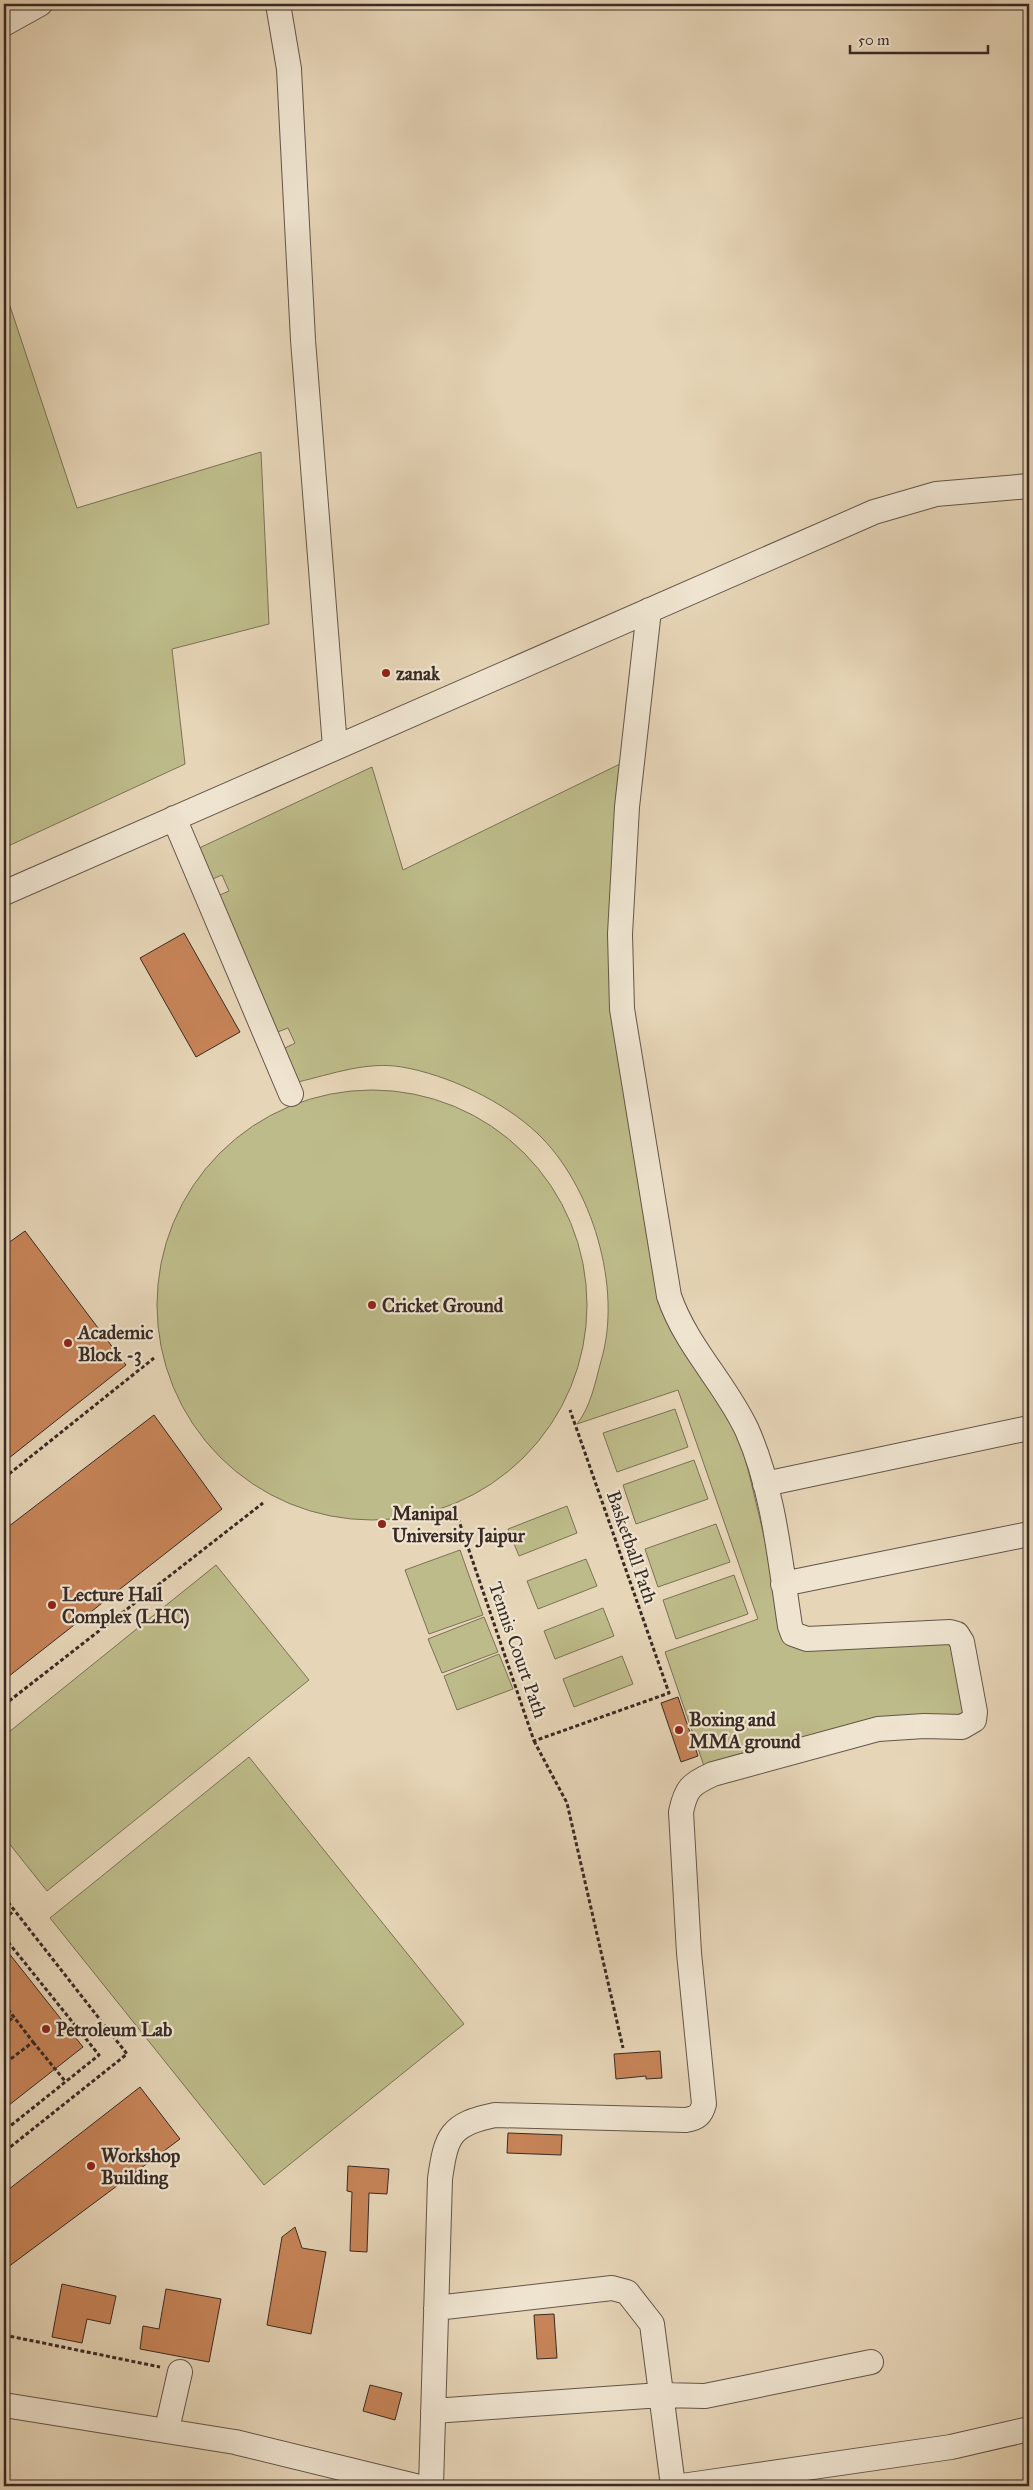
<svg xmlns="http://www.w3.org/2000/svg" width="1033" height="2490" viewBox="0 0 1033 2490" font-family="'IM FELL Great Primer',serif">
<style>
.green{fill:#bdbb89;stroke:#7b7257}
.building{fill:#c78458;stroke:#392a25}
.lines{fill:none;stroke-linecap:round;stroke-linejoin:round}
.minor-casing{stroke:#64554a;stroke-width:26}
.path{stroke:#392a25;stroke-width:3;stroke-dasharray:4 2.5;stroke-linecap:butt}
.minor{stroke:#efe4d0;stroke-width:24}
.poi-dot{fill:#8f2418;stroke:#efe4d0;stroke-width:2}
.labels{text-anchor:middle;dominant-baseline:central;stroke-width:4.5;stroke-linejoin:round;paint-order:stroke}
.poi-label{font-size:19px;font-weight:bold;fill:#392a25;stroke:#efe4d0;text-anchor:start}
.street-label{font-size:19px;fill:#392a25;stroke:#efe4d0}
</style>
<rect width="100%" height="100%" fill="#e6d5b7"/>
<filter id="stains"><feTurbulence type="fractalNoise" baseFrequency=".004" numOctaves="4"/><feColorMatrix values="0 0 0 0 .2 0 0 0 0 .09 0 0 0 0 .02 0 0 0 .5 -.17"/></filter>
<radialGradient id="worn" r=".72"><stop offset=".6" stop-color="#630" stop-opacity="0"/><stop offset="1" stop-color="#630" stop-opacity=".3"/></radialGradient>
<path class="green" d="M4 288 77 508 261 452 269 624 172 649 185 764 4 848Z
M624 762 616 888 665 1311 740 1436 789 1640 949 1636 964 1716 886 1720 783 1742 705 1769 665 1652 758 1619 678 1390 577 1424C591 1406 595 1383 601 1361 623 1288 592 1185 537 1133 503 1101 448 1075 402 1067 367 1061 332 1074 298 1082L283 1049 295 1043 288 1028 275 1033 215 897 229 891 222 875 208 881 195 850 372 767 403 870Z
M157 1305a215 215 0 1 1 430 0a215 215 0 1 1-430 0Z
M675 1409 688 1447 617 1472 603 1433Z
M694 1460 708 1499 636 1524 623 1485Z
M567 1506 577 1533 519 1556 508 1529Z
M716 1524 730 1562 658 1587 645 1549Z
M460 1550 483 1615 429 1634 405 1570Z
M586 1559 597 1586 538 1609 527 1581Z
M216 1565 309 1680 47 1891 4 1837V1736Z
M734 1575 748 1614 676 1639 663 1600Z
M603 1608 614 1636 555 1659 544 1631Z
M484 1617 498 1652 442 1673 428 1639Z
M499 1654 513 1689 457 1710 444 1676Z
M622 1656 633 1684 574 1707 563 1679Z
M249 1757 464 2024 264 2185 50 1918Z"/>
<path class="building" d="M184 933 240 1032 196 1057 140 958Z
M25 1231 126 1365 4 1462V1246Z
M154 1415 222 1509 4 1680V1530Z
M678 1697 698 1756 681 1762 661 1703Z
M4 1947 83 2047 4 2109Z
M660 2051 662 2078 646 2079V2076L616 2079 614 2054Z
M140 2087 180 2139 4 2270V2193Z
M508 2133 562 2135 561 2155 507 2153Z
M348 2166 389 2169 387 2194 369 2193 367 2252 350 2251 352 2192 347 2191Z
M295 2227 302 2248 326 2252 311 2334 267 2325 282 2237Z
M62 2284 116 2296 110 2324 87 2319 82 2343 52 2337Z
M166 2289 221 2299 209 2362 140 2349 143 2326 159 2329Z
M554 2314 557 2358 537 2359 534 2315Z
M370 2385 402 2393 395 2420 363 2411Z"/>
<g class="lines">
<g class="minor-casing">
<path id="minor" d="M278 4 289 69 303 340 335 747
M4 24 40 4
M174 818 291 1094
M4 893 874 512 936 494 1029 486
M765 1484 1029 1428
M783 1584 1029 1534
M436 2308 612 2288 627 2292 652 2324 673 2486
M4 2405 235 2442 415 2486
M433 2411 661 2395 705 2396 871 2362
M167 2429 180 2372
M431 2486 440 2179C446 2136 450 2124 495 2115L686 2120C697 2118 701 2115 704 2104L689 1953 681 1812C686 1788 691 1784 713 1774L878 1729 924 1726 962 1727 974 1720 975 1712 962 1642 957 1634 950 1632 807 1639 793 1634 790 1626C780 1561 774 1491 747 1430 725 1383 686 1346 669 1296L622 1009 620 934 627 807 649 610
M682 2486 951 2447 1029 2429"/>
</g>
<path class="path" d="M4 1478 154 1358
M458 1518 534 1741 669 1693 570 1410
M4 1705 263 1503
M534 1741 567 1803 623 2048
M4 1897 127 2054 4 2152
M4 1919 14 1911
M4 1937 99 2055 4 2131
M4 2004 33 2042 4 2064
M4 2025 14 2017
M33 2042 65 2081
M4 2335 160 2367"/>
<use href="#minor" class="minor"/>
</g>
<g class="poi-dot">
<circle cx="386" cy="673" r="5"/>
<circle cx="372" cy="1305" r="5"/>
<circle cx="68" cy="1343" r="5"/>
<circle cx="382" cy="1524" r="5"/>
<circle cx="52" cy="1605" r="5"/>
<circle cx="679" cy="1730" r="5"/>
<circle cx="46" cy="2029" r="5"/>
<circle cx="91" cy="2166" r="5"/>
</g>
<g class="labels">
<g class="poi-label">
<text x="396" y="673">zanak</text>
<text x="382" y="1305">Cricket Ground</text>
<text x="78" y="1332">Academic<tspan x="78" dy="22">Block -3</tspan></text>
<text x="392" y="1513">Manipal<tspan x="392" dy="22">University Jaipur</tspan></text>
<text x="62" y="1594">Lecture Hall<tspan x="62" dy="22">Complex (LHC)</tspan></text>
<text x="689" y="1719">Boxing and<tspan x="689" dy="22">MMA ground</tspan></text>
<text x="56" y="2029">Petroleum Lab</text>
<text x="101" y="2155">Workshop<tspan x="101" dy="22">Building</tspan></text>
</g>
<g class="street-label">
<text transform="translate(632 1547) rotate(71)">Basketball Path</text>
<text transform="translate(518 1650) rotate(71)">Tennis Court Path</text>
</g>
</g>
<rect width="1033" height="2490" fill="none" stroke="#e6d5b7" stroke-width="20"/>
<rect x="5" y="5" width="1023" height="2480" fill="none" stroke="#392a25" stroke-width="2.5"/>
<rect x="10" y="10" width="1013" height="2470" fill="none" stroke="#392a25"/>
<path d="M850 45v8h138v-8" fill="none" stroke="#392a25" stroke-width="2.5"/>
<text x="858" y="45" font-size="15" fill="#392a25" stroke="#efe4d0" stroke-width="4" paint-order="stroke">50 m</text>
<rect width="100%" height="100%" filter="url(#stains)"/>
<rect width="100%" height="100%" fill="url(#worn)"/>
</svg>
